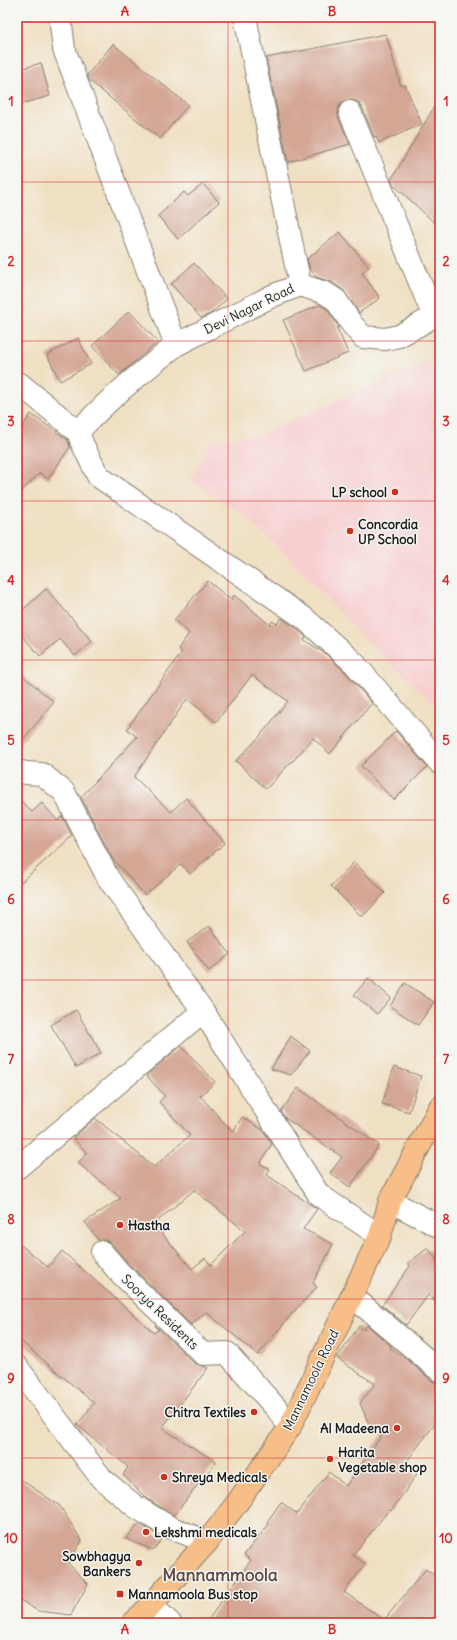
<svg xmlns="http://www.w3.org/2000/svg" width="457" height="1640" viewBox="0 0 457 1640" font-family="Delius,sans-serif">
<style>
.built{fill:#f7cfd0}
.building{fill:#d4a694;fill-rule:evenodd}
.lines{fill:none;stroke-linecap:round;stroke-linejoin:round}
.minor-casing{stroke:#867e70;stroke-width:24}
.major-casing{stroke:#867e70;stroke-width:24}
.minor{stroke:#fff;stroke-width:22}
.major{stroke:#f7be88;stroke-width:22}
.grid{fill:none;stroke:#d62828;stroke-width:1;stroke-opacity:0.55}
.poi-dot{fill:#c8321e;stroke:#f6f6f2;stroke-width:1.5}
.labels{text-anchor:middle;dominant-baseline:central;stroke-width:3;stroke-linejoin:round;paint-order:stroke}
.street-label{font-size:13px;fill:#1c1c1c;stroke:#f6f6f2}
.poi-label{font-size:13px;font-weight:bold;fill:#1c1c1c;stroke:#f6f6f2;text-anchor:start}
.district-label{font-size:17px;font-weight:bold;fill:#5c4c46;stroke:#f6f6f2}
.neatline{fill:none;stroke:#d62828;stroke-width:1.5}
.grid-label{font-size:13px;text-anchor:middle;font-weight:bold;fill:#d62828}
</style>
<rect width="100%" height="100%" fill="#f6f6f2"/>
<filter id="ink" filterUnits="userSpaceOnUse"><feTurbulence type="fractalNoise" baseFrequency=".025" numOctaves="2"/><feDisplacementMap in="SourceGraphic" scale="8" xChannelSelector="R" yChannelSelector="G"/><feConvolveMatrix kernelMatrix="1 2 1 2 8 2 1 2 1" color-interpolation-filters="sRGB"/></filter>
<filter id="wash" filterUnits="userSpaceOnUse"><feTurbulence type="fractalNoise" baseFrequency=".012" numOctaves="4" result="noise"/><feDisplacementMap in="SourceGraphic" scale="16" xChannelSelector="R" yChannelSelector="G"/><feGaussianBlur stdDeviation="0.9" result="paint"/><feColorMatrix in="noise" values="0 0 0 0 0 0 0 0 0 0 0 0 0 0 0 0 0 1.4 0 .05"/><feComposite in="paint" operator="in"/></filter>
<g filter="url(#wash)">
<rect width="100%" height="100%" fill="#f0e0c3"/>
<path class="built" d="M440 354V705L437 707 356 630 283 551 237 510 191 480 212 440 258 435 419 365Z"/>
<g id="blocks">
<path class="building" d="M386 34 401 86 405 85 422 124 379 143 376 136 374 137 362 107 358 102 352 100H346L340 104 338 111V117L350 144 288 162 266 58Z
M113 44 188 105 160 139 90 81 87 75Z
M41 63 50 96 17 105V70Z
M440 97V228L393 184 391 180Z
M203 184 219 202 178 239 158 216 184 192 188 196Z
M340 232 369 267 362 273 380 298 359 313 343 290 332 282 316 277 310 269 307 259Z
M194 263 227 299 212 313 201 318 171 284Z
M320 305 327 309 339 327 337 328 348 353 306 371 283 320Z
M129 311 158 342 119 375 92 346Z
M78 338 91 364 60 381 47 355Z
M31 414 68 440 70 447 48 479 40 473 17 495V434Z
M208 581 231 600 234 595 270 625 272 621 277 624 281 618 296 628 306 637 304 640 326 654 345 672 372 703 330 754 313 738 293 761H292L266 789 236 761 260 736 288 701 252 675 216 722 187 699 134 777 171 812 186 798 225 843 190 874 181 864 145 895 112 858 81 797 137 737 127 729 182 652 178 649 189 633 174 620Z
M46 589 92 641 75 656 60 639 40 656 17 630V615Z
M17 671 54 702 17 747Z
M396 731 427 767 394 800 361 766Z
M17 797 32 812 42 803 58 821 62 816 72 836 17 886Z
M354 862 385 893 362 917 331 886Z
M209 926 230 954 209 971 187 942Z
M368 978 391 998 377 1014 354 995Z
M405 983 434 1002 418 1025 390 1006Z
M76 1010 101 1053 76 1068 51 1025Z
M291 1036 310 1051 291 1075 271 1069Z
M181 1046 215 1082 200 1096 233 1132 242 1117 263 1130 272 1144 260 1164 270 1169 267 1175 317 1209 303 1229 333 1244 313 1283 317 1287 289 1317 258 1355 206 1312 191 1325 128 1263 112 1244 106 1240H98L85 1222 121 1198 78 1163 87 1153 73 1138 95 1118 154 1167 190 1135 159 1102 165 1096 146 1075ZM194 1190 245 1231 211 1265 205 1258 192 1269 154 1224Z
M394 1067 421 1076 409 1112 382 1104Z
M298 1088 379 1145 350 1187 330 1173 342 1157 285 1118 281 1111Z
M17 1242 48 1267 62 1251 154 1333 158 1330 159 1331 155 1325 194 1363 208 1368 162 1428 216 1462 174 1515 147 1499 123 1475 128 1467 77 1425 94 1403 17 1338Z
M428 1248 440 1265V1308L429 1294 406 1325 382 1305 410 1266 408 1263Z
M367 1325 391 1346 390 1348 409 1361 432 1381 440 1383V1417L404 1465 417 1474 391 1511 389 1510 353 1555 365 1564 344 1592 384 1620 426 1569 440 1580V1623H206L251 1560 244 1555 269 1524 267 1522 281 1502 297 1514 329 1472 346 1486 382 1435 368 1422 360 1403 375 1384 337 1358 359 1326 364 1330Z
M17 1477 60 1506 82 1541 68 1563 88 1584 71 1615 38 1611 17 1598Z
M139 1524 163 1538 153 1550 126 1539Z"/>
</g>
</g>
<g filter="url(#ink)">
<use href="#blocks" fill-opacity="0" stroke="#867e70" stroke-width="1"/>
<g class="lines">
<g class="minor-casing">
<path id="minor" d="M60 17 64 49 176 345C141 373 109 398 78 432L82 443 98 476 304 618 354 663 440 763
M245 17 300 285
M350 112 434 317
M176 345 272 296 300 285 325 293 336 300 351 323 363 337 385 339 399 336 440 313
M17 386 20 384 78 432
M17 771 26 773 42 774 64 792 108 878 203 1011 319 1195 380 1236
M17 1168 203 1011
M390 1201 440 1227
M102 1252 119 1272 203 1354 227 1353 277 1409 290 1427
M352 1296 440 1371
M17 1367 102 1479 136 1507 169 1527 207 1542
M151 1605 170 1623"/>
</g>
<g class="major-casing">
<path id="major" d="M133 1623 151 1605 207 1542 237 1503 290 1427 380 1236 390 1201 440 1107"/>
</g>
<use href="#minor" class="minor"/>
<use href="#major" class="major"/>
</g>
</g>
<path class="grid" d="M228 17V1623M17 182H440M17 341H440M17 501H440M17 660H440M17 820H440M17 980H440M17 1139H440M17 1299H440M17 1458H440"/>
<g class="poi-dot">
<circle cx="395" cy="492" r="4"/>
<circle cx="350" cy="531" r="4"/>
<circle cx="120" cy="1225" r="4"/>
<circle cx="254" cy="1412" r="4"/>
<circle cx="397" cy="1428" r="4"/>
<circle cx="330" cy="1459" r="4"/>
<circle cx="164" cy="1477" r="4"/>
<circle cx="146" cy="1532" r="4"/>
<circle cx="139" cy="1563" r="4"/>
<rect x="116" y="1590" width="8" height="8" rx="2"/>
</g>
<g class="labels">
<g class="street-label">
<text transform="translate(249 309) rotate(-26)">Devi Nagar Road</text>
<text transform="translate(160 1312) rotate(44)">Soorya Residents</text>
<text transform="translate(311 1380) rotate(-64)">Mannamoola Road</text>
</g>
<g class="poi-label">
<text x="387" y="492" text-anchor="end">LP school</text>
<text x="358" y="524">Concordia<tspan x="358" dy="15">UP School</tspan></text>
<text x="128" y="1225">Hastha</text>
<text x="246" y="1412" text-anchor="end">Chitra Textiles</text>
<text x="389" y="1428" text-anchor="end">Al Madeena</text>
<text x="338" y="1452">Harita<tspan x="338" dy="15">Vegetable shop</tspan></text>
<text x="172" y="1477">Shreya Medicals</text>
<text x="154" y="1532">Lekshmi medicals</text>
<text x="131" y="1556" text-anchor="end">Sowbhagya<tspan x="131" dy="15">Bankers</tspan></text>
<text x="128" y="1594">Mannamoola Bus stop</text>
</g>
<g class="district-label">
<text x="220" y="1575">Mannammoola</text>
</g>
</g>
<rect width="457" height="1640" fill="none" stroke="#f6f6f2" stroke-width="44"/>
<rect x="22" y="22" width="413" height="1596" class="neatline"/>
<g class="grid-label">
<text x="125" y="16">A</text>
<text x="332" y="16">B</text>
<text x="11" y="106">1</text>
<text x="446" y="106">1</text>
<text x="11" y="266">2</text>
<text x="446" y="266">2</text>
<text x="11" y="426">3</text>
<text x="446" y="426">3</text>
<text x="11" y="585">4</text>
<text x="446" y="585">4</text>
<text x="11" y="745">5</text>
<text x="446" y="745">5</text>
<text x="11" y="904">6</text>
<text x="446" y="904">6</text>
<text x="11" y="1064">7</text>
<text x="446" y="1064">7</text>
<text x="11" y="1224">8</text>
<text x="446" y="1224">8</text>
<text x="11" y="1383">9</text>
<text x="446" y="1383">9</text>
<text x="11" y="1543">10</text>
<text x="446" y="1543">10</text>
<text x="125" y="1634">A</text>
<text x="332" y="1634">B</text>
</g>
</svg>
